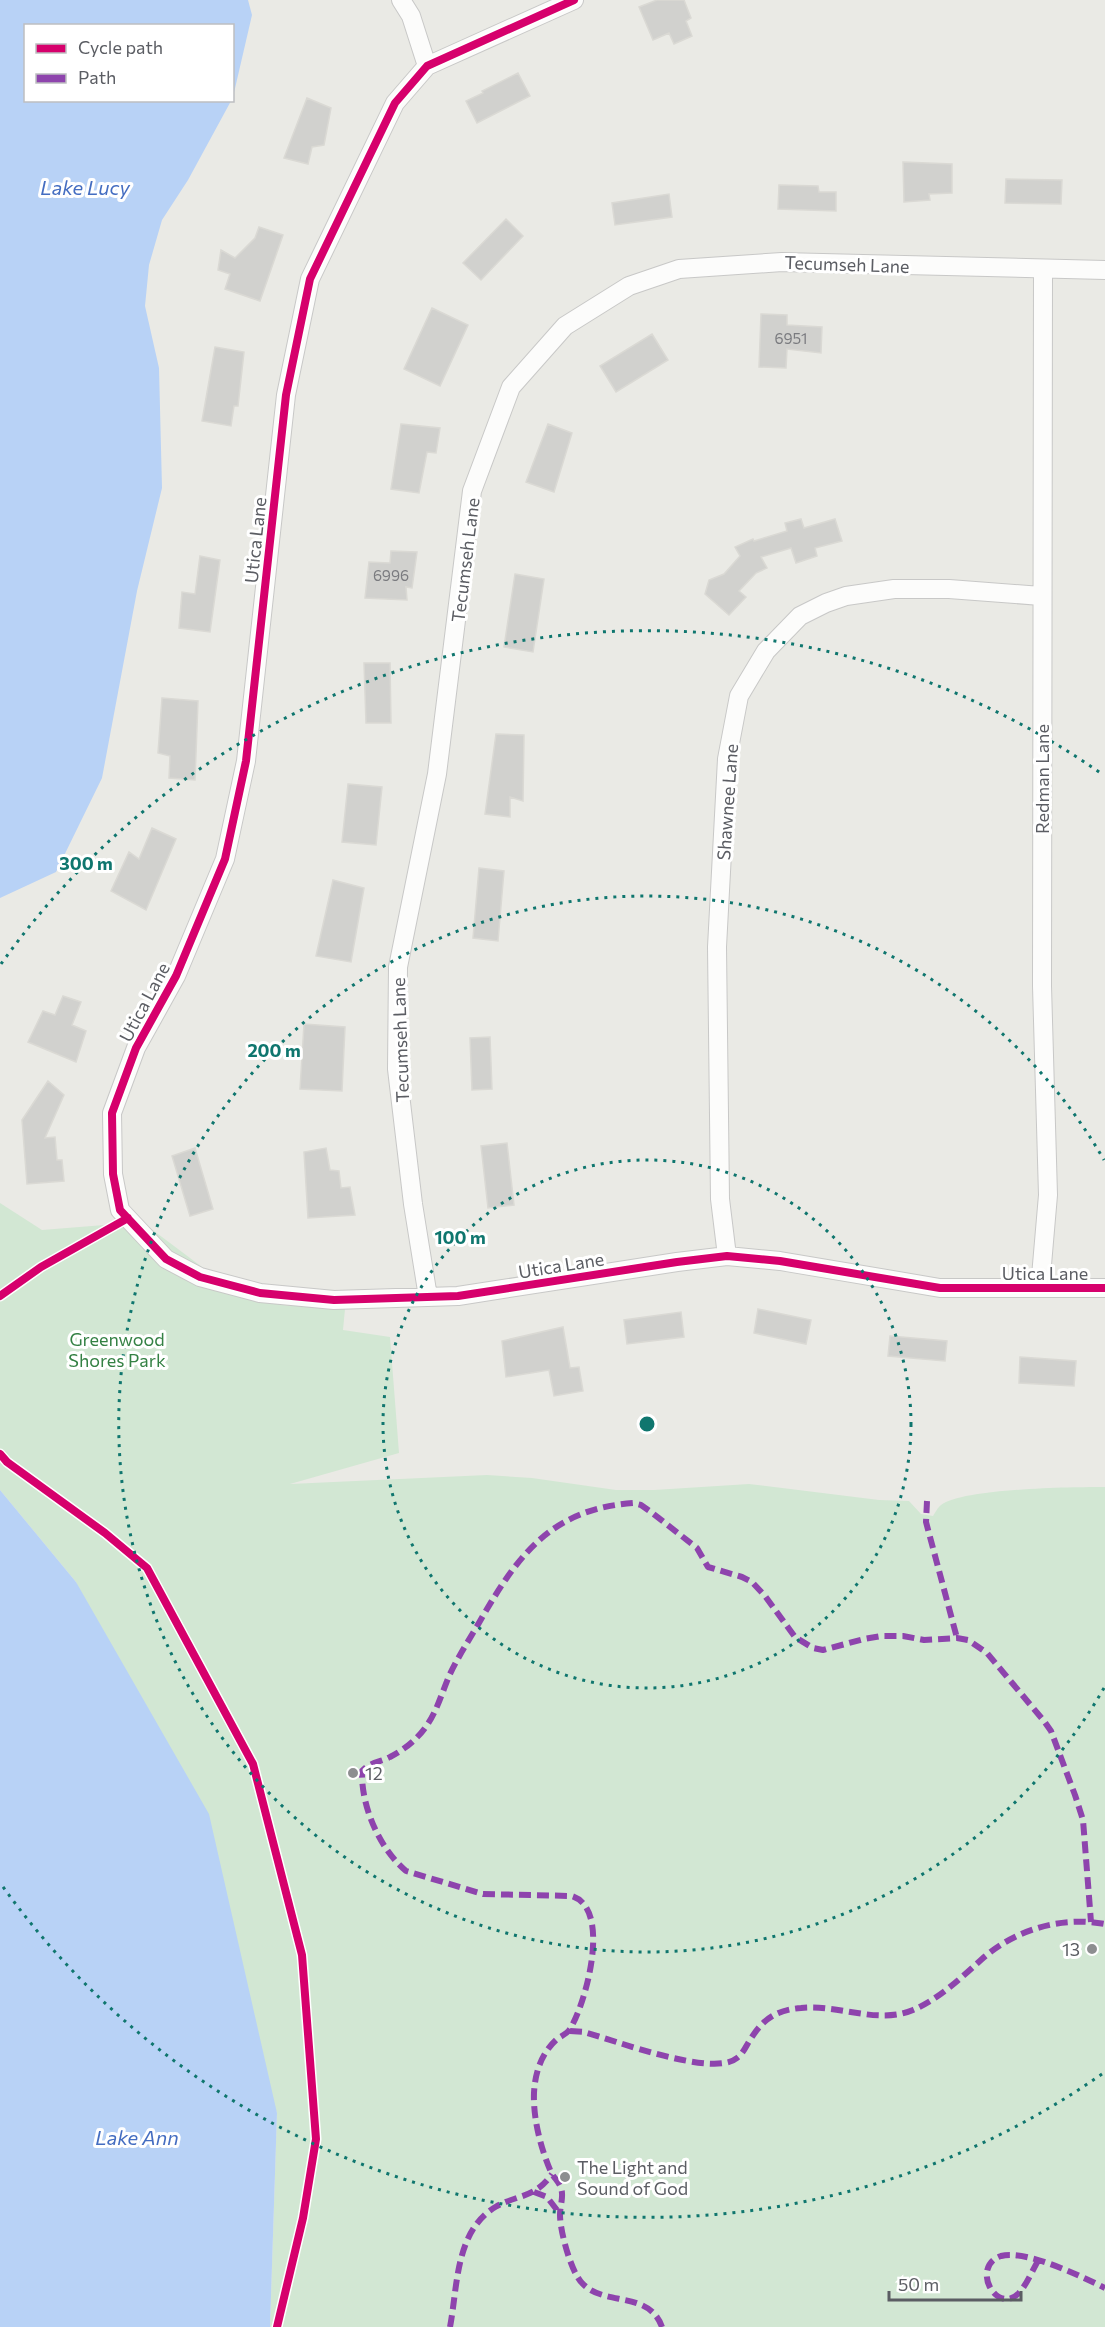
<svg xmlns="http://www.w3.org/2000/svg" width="1105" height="2327" viewBox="0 0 1105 2327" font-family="Commissioner,sans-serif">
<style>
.green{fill:#d2e7d3}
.water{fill:#b8d2f6}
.building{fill:#d1d1ce;stroke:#dad9d4;stroke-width:1.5}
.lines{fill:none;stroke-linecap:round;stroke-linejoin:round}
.street-casing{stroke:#c8c8c7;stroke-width:20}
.street{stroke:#fcfcfb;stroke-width:18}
.quiet{stroke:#8e44ad;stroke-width:6;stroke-dasharray:12 6;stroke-linecap:butt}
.cycleway-casing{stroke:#fff;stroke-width:11}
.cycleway{stroke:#d6006c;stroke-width:8}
.ring{fill:none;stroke:#0f766e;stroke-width:3;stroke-dasharray:3 6}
.poi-dot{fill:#8d8e90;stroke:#fff;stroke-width:2}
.labels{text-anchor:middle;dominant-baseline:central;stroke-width:6;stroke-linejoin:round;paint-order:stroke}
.number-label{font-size:15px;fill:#7a7b7f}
.street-label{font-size:18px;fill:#5b5d63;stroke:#fff}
.park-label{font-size:18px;fill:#348144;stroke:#fff}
.poi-label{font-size:18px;fill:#5b5d63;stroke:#fff;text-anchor:start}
.water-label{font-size:20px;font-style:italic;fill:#446dc1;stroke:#fff}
.centre{fill:#0f766e;stroke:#fff;stroke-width:3}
.ring-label{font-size:18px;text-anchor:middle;font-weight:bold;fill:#0f766e;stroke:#fff;stroke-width:6;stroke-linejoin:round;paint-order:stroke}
</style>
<rect width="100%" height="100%" fill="#eaeae5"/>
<path class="green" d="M0 1203 42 1230 142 1222 226 1285 282 1305 345 1309 343 1330 390 1337 399 1453 290 1484 487 1475 532 1478 616 1490H654L749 1484 879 1500 909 1501 921 1514 933 1516C935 1513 938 1507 941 1505 963 1488 1074 1487 1105 1487V2327H270L277 2113 76 1582 0 1490Z"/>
<path class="water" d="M0 0H248L252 15 233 97 232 26H26V100L231 101 188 180 162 220 149 265 145 306 159 368 162 488 137 591 102 778 56 872 0 898Z
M0 1490 76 1582 209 1814 277 2113 270 2327H0Z"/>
<path class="building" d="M657 0H684L691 18 686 21 692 36 674 44 669 33 653 40 639 7Z
M518 73 530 96 477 123 466 101 483 93 482 91Z
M307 98 331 108 324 145 312 147 308 164 284 158Z
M903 162 952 164V193L929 194 930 200 904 202Z
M1006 179 1062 180 1061 204 1005 203Z
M779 185 818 186 819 192H836V211L778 209Z
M669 194 672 217 615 225 612 203Z
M506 219 523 236 481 280 463 263Z
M259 227 283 235 260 301 225 289 230 274 218 270 221 250 235 258 255 238Z
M432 308 468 325 440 386 404 369Z
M761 314 787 315V325L822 327 821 353 787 349 786 368 759 367Z
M652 334 668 360 616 392 600 366Z
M215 347 244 352 238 406H234L231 426 202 421Z
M401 424 440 428 436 453 427 452 419 493 391 489Z
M548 424 572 433 554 492 526 482Z
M801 519 804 528 835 519 842 541 815 548 817 556 796 563 791 548 761 557 767 568 756 573 739 591 746 597 729 615 705 594 709 580 724 574 740 556 735 547 753 539 754 541 787 531 785 523Z
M391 551 417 552 412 588 406 587 407 600 365 598 369 562 390 563Z
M200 556 220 560 210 632 179 628 182 592 195 594Z
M515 574 544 579 533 652 504 647Z
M364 663H390L391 723H366Z
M162 698 198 701 195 780 169 778 170 756 158 753Z
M496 734 524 735 523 801 510 797V817L485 814Z
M348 784 382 787 376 845 342 842Z
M152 828 176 839 146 910 111 891 129 852 139 859Z
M479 868 504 871 498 941 473 938Z
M333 880 364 888 351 962 316 956Z
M63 996 81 1002 72 1025 86 1031 76 1062 28 1042 43 1011 55 1015Z
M304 1024 345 1027 342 1091 300 1089Z
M490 1037 492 1089 472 1090 470 1038Z
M48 1081 64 1095 45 1138 55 1137 57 1160H62L64 1181 27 1184 22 1120Z
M507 1143 514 1205 488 1208 481 1146Z
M195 1148 213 1209 190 1216 172 1156Z
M326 1148 330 1170 339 1171 341 1188 350 1187 355 1215 308 1218 304 1152Z
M758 1309 811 1320 806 1344 754 1333Z
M681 1312 684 1337 627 1344 624 1320Z
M563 1327 570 1368 579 1367 583 1391 554 1396 549 1370 506 1377 502 1341Z
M890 1336 947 1341 945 1361 888 1356Z
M1020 1357 1076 1361 1074 1386 1019 1383Z"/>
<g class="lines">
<g class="street-casing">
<path id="street" d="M401 0 411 16 427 66
M574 0 427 66 395 103 310 279 286 395 246 761 225 859 176 976 136 1048 112 1113 113 1174 120 1210 166 1259 200 1277 260 1293 334 1300 458 1296 677 1262 727 1256 780 1261 940 1288H1105
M727 1256 720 1199 717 947 727 759 739 696 766 651 800 616 826 603 846 596 894 589H949L1041 596
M1040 1288 1048 1195 1042 986 1043 269
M428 1297 413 1204 397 1069 398 967 437 774 472 491 511 387 565 326 629 286 679 269 782 262 1105 270"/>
</g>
<use href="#street" class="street"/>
<path class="quiet" d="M927 1501 926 1522 957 1638
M570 2031 584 2032C614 2040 713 2078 737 2058 743 2054 746 2046 750 2040 763 2019 776 2010 801 2008 838 2004 878 2025 913 2010 939 1999 962 1977 982 1959 1016 1929 1062 1916 1105 1924
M534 2192 547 2197 560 2214
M1038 2261C1032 2271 1027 2284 1019 2293 996 2316 970 2266 1001 2256 1025 2249 1083 2277 1105 2288
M450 2327C458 2285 455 2230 497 2206 520 2194 535 2198 552 2174
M662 2327C649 2290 604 2307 582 2283 571 2272 560 2231 560 2215 560 2205 564 2197 561 2188 559 2182 554 2178 551 2172 541 2149 533 2119 534 2093 535 2073 541 2054 556 2040 561 2036 567 2034 570 2029 586 2003 612 1909 572 1896L483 1894 406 1871C379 1848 361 1806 362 1771 370 1762 381 1762 390 1757 404 1750 417 1739 425 1728 437 1712 442 1692 450 1674 460 1653 473 1634 484 1614 521 1551 554 1509 633 1503L641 1505 651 1512 697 1548 708 1567 742 1577 752 1582 765 1596 795 1637 813 1648 823 1650 864 1639 881 1636H903L924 1640 957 1638 968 1640 987 1653 1044 1721 1051 1731 1075 1795 1083 1820 1091 1922"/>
<g class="cycleway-casing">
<path id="cycleway" d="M574 0 427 66 395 103 310 279 286 395 246 761 225 859 176 976 136 1048 112 1113 113 1174 120 1210 166 1259 200 1277 260 1293 334 1300 458 1296 677 1262 727 1256 780 1261 940 1288H1105
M0 1296 41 1267 128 1218
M0 1454 7 1462 105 1533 147 1568 253 1764 302 1955 316 2139 303 2218 277 2327"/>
</g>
<use href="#cycleway" class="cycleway"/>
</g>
<g class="ring">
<circle cx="647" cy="1424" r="264"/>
<path d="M1104 1688A528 528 0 1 1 1104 1160"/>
<path d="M1102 2074A793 793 0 0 1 1 1884M1 964A793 793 0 0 1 1102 774"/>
</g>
<g class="poi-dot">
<circle cx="353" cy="1773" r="6"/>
<circle cx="1092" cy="1949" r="6"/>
<circle cx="565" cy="2177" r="6"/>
</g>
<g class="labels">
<g class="number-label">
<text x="791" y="338">6951</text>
<text x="391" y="575">6996</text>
</g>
<g class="street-label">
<text transform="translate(847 264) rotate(2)">Tecumseh Lane</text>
<text transform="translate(255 540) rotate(-84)">Utica Lane</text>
<text transform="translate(465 560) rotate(-83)">Tecumseh Lane</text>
<text transform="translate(1042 779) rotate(-90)">Redman Lane</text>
<text transform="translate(727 802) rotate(-86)">Shawnee Lane</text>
<text transform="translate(144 1002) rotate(-62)">Utica Lane</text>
<text transform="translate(400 1040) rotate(-92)">Tecumseh Lane</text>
<text transform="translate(561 1265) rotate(-9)">Utica Lane</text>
<text x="1045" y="1273">Utica Lane</text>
</g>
<g class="park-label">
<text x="117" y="1339">Greenwood<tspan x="117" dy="21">Shores Park</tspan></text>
</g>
<g class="poi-label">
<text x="365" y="1773">12</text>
<text x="1080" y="1949" text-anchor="end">13</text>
<text x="577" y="2167">The Light and<tspan x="577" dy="21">Sound of God</tspan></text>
</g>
<g class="water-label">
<text x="85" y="187">Lake Lucy</text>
<text x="137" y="2137">Lake Ann</text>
</g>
</g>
<circle cx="647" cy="1424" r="9" class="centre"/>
<g class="ring-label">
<text x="86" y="870">300 m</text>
<text x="274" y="1057">200 m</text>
<text x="460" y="1244">100 m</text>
</g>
<rect x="24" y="24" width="210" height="78" fill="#ffffff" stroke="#bdbec1" stroke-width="1.5"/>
<rect x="36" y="44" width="30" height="9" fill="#d6006c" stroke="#bdbec1" stroke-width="1.5"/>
<text x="78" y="54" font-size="18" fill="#5b5d63">Cycle path</text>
<rect x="36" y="74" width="30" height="9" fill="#8e44ad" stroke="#bdbec1" stroke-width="1.5"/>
<text x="78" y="84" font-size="18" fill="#5b5d63">Path</text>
<path d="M889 2291v9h132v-9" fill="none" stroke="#5b5d63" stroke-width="3"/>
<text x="898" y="2291" font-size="18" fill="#5b5d63" stroke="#ffffff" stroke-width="4.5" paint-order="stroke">50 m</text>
</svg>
